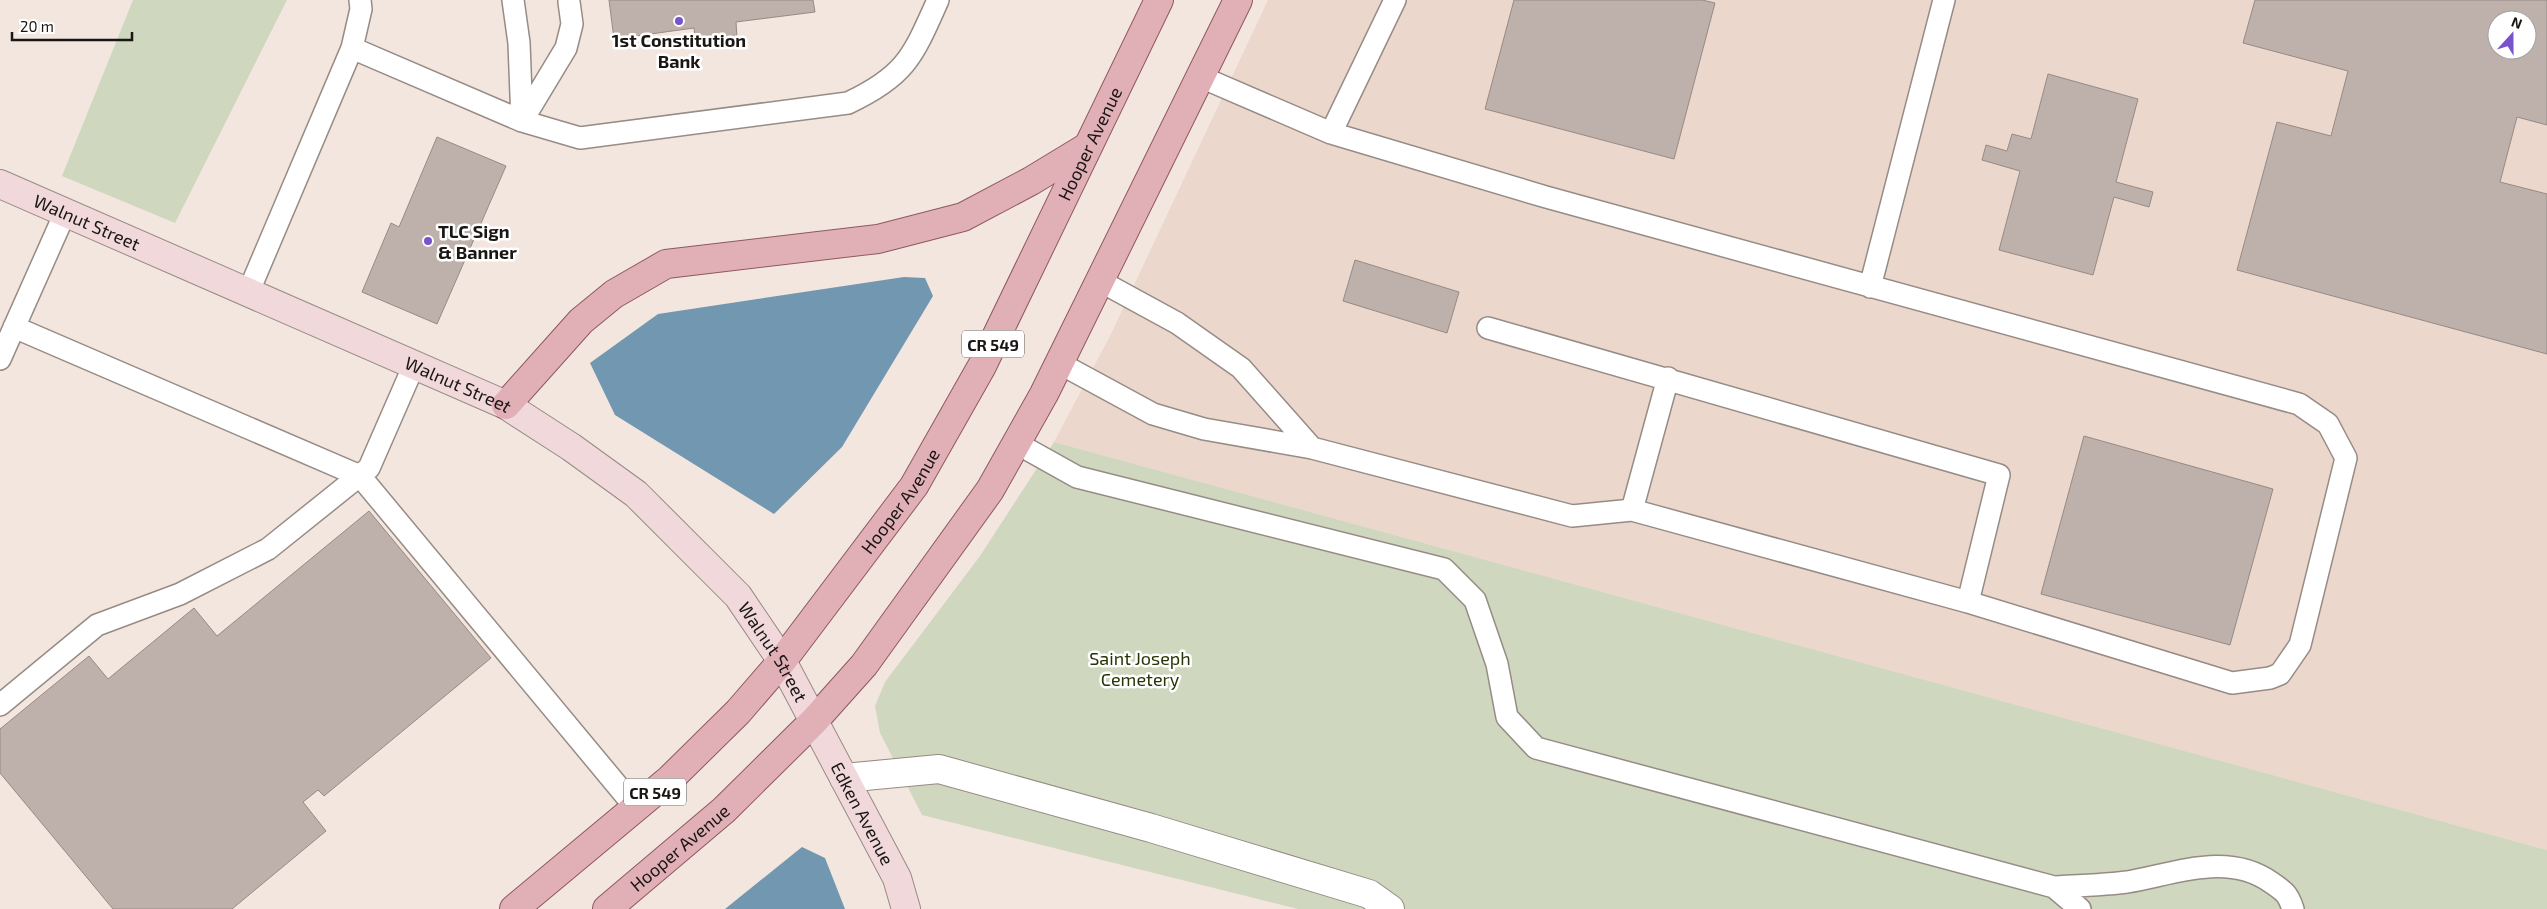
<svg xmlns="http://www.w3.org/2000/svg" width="2547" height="909" viewBox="0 0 2547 909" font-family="'Exo 2',sans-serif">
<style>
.built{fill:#ecd7cd;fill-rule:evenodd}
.green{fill:#cfd7bf}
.water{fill:#7297b0}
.building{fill:#beb1ab;stroke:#968a85;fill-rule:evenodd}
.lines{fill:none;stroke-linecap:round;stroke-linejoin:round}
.lane-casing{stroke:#978b85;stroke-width:24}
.street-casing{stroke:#978b85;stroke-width:30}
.secondary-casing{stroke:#978b85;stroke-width:30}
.primary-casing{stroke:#8e585f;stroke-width:30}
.lane{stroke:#fff;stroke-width:21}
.street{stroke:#fff;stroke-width:28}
.secondary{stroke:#f0d8db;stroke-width:28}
.primary{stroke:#e1b0b7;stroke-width:28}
.poi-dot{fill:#7953cc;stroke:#fff;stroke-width:2}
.labels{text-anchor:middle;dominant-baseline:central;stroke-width:5;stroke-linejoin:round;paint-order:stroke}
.shield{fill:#fff;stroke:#5f5c5a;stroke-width:1}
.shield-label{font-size:16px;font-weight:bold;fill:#1a1614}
.poi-label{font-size:18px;font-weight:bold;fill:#1a1614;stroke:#fff}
.street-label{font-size:18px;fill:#1a1614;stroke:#fff}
.park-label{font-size:18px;fill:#293405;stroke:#fff}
</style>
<rect width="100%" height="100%" fill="#f3e6df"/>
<path class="built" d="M1268 0H2547V850L1054 442 1111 334ZM2497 20H2527V50H2497Z"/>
<path class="green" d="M133 0H287L175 223 62 176Z
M1054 442 2547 850V909H1298L922 815 880 733 875 706 885 682 980 556Z"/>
<path class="water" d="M904 277 925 278 933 296 842 447 774 514 615 415 590 363 658 314Z
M802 847 825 858 845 909H725Z"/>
<path class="building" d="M609 0H813L815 12 736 22 737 38 696 44 694 28 614 39Z
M1514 0H1702L1715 3 1674 159 1485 109Z
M2255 0H2547V125L2517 117 2500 182 2547 194V354L2237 270 2277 122 2331 136 2348 71 2243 43ZM2497 20H2527V50H2497Z
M2048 74 2138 99 2116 182 2153 192 2149 207 2114 197 2093 275 1999 250 2020 171 1982 160 1986 145 2007 151 2012 134 2031 139Z
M437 137 506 166 437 324 362 292 391 223 399 227Z
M1355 260 1459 292 1447 333 1343 301Z
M2084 436 2273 489 2230 645 2041 594Z
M369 511 491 658 324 796 318 790 303 802 326 831 232 909H113L0 773V729L89 656 108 679 194 608 217 636Z"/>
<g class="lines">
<g class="lane-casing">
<path id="lane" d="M513 0 519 43 522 121
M352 48 522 121 580 138 848 103C906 76 913 56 938 0
M522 121 566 48 572 24 569 2
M1331 133 1395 0
M1100 281 1177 323 1241 368 1312 448
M1870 287 1944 0
M248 293 352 48 361 9 360 0
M14 327 360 476 636 808
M1488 328 1999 475 1968 602
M0 359 65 213
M1059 363 1153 414 1204 429 1312 448 1572 516 1632 510 1968 602 2232 683 2270 678 2280 674 2300 645 2346 458 2328 424 2299 404 1546 197 1331 133 1201 77
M1016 443 1077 477 1444 569 1475 600 1497 664 1507 717 1536 748 2054 887
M1632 510 1668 378
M0 705 97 625 180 594 268 549 369 468 414 365
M2080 909 2054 887C2078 886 2103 885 2127 882 2175 874 2228 851 2272 883 2285 892 2288 894 2293 909"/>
</g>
<g class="street-casing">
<path id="street" d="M844 778 939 769 1151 828 1369 894 1390 909"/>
</g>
<g class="secondary-casing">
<g id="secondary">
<path id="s1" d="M0 184 506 405 571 447 636 494 738 596 782 661 897 878 906 909"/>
</g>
</g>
<g class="primary-casing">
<g id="primary">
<path d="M506 405 581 321 614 294 666 264 878 239 963 217 1031 181 1087 147"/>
<path id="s2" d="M514 909 670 779 738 712 782 661 914 486 982 366 1159 0"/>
<path id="s3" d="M607 909 724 810 814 721 864 665 990 490 1044 394 1238 0"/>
</g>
</g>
<use href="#lane" class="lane"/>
<use href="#street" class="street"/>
<use href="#secondary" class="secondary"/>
<use href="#primary" class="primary"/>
</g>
<g class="poi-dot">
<circle cx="679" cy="21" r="5"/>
<circle cx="428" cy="241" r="5"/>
</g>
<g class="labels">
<g class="shield">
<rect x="962" y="330.5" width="62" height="27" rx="4"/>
<rect x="624" y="778.5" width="62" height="27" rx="4"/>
</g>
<g class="shield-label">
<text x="993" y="344">CR 549</text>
<text x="655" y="792">CR 549</text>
</g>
<g class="poi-label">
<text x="679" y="40">1st Constitution<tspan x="679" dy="21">Bank</tspan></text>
<text x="438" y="231" text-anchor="start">TLC Sign<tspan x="438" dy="21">&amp; Banner</tspan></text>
</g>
<g class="street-label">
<text stroke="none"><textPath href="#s2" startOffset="970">Hooper Avenue</textPath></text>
<text stroke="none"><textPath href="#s1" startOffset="95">Walnut Street</textPath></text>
<text stroke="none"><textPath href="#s1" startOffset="500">Walnut Street</textPath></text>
<text stroke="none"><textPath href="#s2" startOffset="565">Hooper Avenue</textPath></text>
<text stroke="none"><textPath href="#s1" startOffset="920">Walnut Street</textPath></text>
<text stroke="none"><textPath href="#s1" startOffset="1105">Edken Avenue</textPath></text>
<text stroke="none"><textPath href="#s3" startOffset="95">Hooper Avenue</textPath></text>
</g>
<g class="park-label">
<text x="1140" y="658">Saint Joseph<tspan x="1140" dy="21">Cemetery</tspan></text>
</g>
</g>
<g transform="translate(2512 35) rotate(21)"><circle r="24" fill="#ffffff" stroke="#a3a2a1"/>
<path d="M0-4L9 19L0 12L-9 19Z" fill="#7953cc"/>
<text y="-8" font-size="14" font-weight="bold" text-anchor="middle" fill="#1a1614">N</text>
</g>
<path d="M12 32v8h120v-8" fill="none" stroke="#1a1614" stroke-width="2.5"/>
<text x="20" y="32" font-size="15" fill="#1a1614" stroke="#ffffff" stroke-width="4" paint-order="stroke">20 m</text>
</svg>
